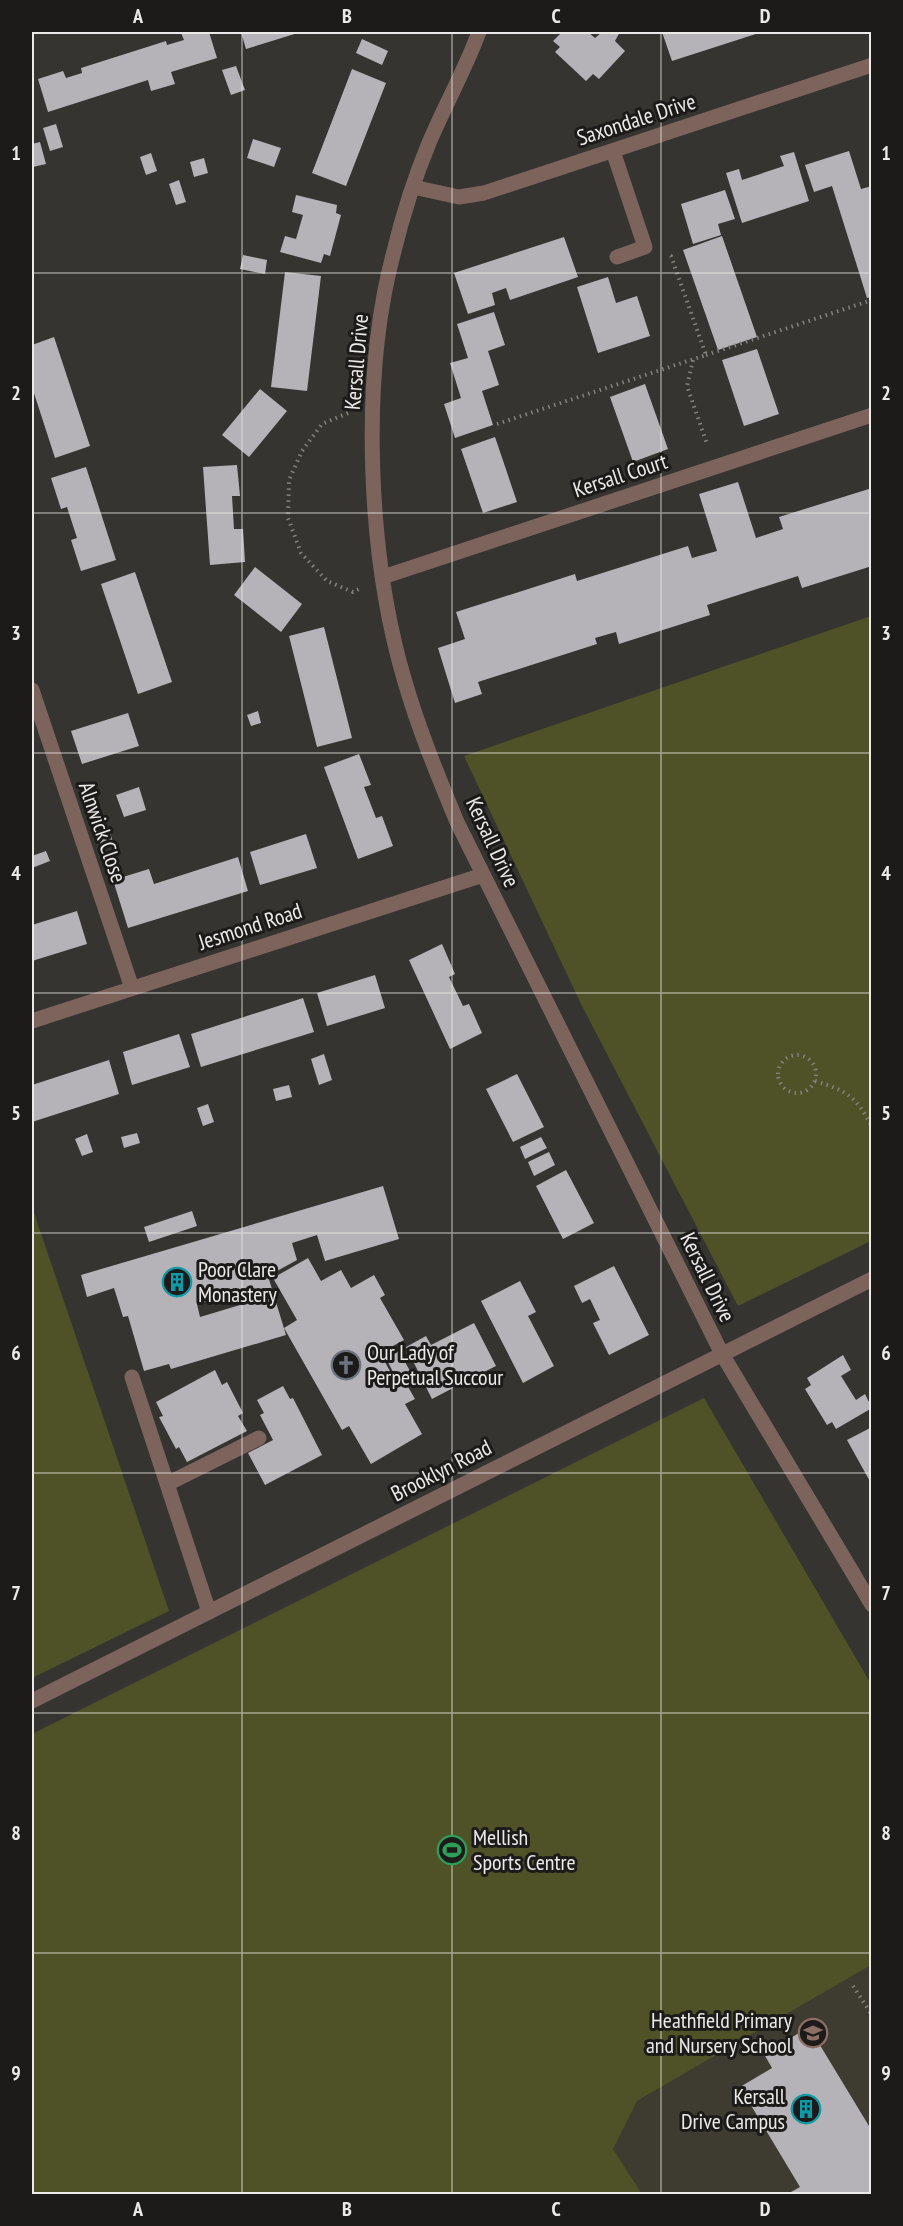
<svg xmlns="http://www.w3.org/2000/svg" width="903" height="2226" viewBox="0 0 903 2226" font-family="'PT Sans Narrow',sans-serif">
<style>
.built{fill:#3e3b31}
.green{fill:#4f5226}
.building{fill:#b5b3b7;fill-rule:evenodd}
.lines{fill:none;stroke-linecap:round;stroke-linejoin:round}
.path{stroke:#83827f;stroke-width:4;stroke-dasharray:1.5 4.5;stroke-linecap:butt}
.service{stroke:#7c635c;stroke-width:15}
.minor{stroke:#7c635c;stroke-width:15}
.grid{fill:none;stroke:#ebeae8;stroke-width:1.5;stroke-opacity:0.55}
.labels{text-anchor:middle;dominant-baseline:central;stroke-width:6;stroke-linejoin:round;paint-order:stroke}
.street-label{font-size:22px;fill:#ebeae8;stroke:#1c1b1a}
.poi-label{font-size:22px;fill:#ebeae8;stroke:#1c1b1a;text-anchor:start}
.neatline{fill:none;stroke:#ebeae8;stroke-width:2}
.grid-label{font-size:20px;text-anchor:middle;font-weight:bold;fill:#ebeae8}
</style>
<rect width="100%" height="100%" fill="#353430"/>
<path class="built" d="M871 1965V2194H544L613 2149 637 2101Z"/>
<path class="green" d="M871 616V1241L738 1306 582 1006 464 756Z
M32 1207 169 1611 32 1678Z
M704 1398 871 1684V1965L637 2101 613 2149 642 2194H32V1734Z"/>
<path class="building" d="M209 32 217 58 171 72 175 84 151 91 148 80 48 112 38 79 63 71 66 78 82 73 81 68 166 41 167 45 184 40 181 33Z
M241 32H301L246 49Z
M562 32H588L595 38 602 32H620L615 41 625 51 599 79 593 74 586 81 555 52 560 47 553 41Z
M662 32H762L672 61Z
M362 39 388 51 382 65 356 53Z
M236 66 245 90 231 95 222 70Z
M352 69 386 83 346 186 312 173Z
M56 124 63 147 50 151 43 128Z
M253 139 281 148 274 167 247 158Z
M40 142 46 164 33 167 32 144Z
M849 151 861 189 872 186V297L867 298 832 186 814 192 805 165Z
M794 152 809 201 742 223 726 173 739 169 742 180 784 166 780 156Z
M151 153 157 171 146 175 140 157Z
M204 158 208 173 194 177 190 162Z
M179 180 186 202 176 205 169 184Z
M725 190 735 219 718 224 721 235 693 244 681 204Z
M296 195 337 205 336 213 341 215 330 256 324 254 321 263 280 252 285 236 296 239 303 215 292 212Z
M722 236 757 337 718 350 683 250Z
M564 237 578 277 510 300 506 288 492 293 495 305 468 314 454 273Z
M243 255 267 260 265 274 240 269Z
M285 272 321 276 307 391 271 387Z
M608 277 616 303 637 296 650 336 598 353 577 287Z
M494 312 505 345 488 351 499 385 482 391 493 425 455 438 444 404 461 398 450 363 468 358 457 324Z
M54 337 90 446 55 458 32 387V345Z
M757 349 779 414 744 426 722 360Z
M645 384 668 449 633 462 610 397Z
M260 389 287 411 249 457 222 435Z
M495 437 517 502 483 513 461 449Z
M237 465 240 496H232L234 529H243L245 562 210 565 203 467Z
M86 467 116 560 81 571 71 540 77 538 67 507 61 509 51 478Z
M738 482 756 538 783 529 779 517 872 488V566L802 588 798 576 707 605 710 615 619 644 616 632 595 638 597 644 478 682 482 694 455 703 438 648 465 639 456 612 575 574 577 581 688 546 692 558 717 551 699 494Z
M255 567 302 604 281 632 234 595Z
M135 572 172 682 138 694 101 584Z
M324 627 352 738 317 747 289 636Z
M258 711 261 723 251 726 247 715Z
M128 713 139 746 82 764 71 731Z
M359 754 371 785 364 787 376 818 382 816 393 846 358 859 324 767Z
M139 787 146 810 124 817 116 795Z
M108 827 114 845 102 849 96 832Z
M306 834 317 868 260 885 250 852Z
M46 851 50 861 32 868V856Z
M238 857 248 891 128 928 113 880 149 869 154 884Z
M77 911 87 944 32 961V925Z
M442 944 455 974 449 977 463 1006 469 1004 482 1033 450 1049 409 960Z
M375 975 385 1008 327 1026 317 993Z
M303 998 314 1032 201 1067 191 1034Z
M179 1034 190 1067 132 1085 123 1052Z
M324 1054 332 1080 319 1085 311 1059Z
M109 1060 119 1094 32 1122V1085Z
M517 1074 544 1127 513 1142 486 1089Z
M289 1085 292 1097 276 1101 273 1089Z
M208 1104 214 1122 203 1126 197 1108Z
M137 1133 140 1143 124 1148 121 1137Z
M87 1134 93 1152 82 1156 75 1139Z
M541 1137 547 1148 525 1159 520 1147Z
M549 1152 555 1165 534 1176 528 1162Z
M566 1170 594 1223 563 1239 536 1186Z
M383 1186 399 1239 325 1261 317 1235 292 1243 297 1260 268 1276 286 1335 171 1369 169 1364 144 1371 128 1316 123 1317 114 1288 87 1297 81 1275ZM246 1289 250 1302 200 1317 197 1304Z
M192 1211 197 1226 149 1242 144 1227Z
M308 1258 321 1281 341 1270 351 1288 374 1275 385 1295 380 1298 404 1340 380 1353 396 1382 403 1378 415 1399 405 1404 422 1434 371 1464 349 1426 342 1430 284 1328 297 1320 273 1278Z
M614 1266 649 1335 609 1355 593 1323 600 1320 590 1299 582 1303 574 1286Z
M520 1281 536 1312 528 1316 554 1366 523 1383 481 1301Z
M474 1323 496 1366 474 1377 471 1372 450 1383 453 1388 432 1399 406 1347 426 1336 431 1345Z
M399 1351 410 1371 396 1378 386 1358Z
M843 1355 851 1370 841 1376 856 1400 865 1394 872 1408 836 1429 832 1422 827 1425 805 1389 811 1385 807 1378Z
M215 1370 222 1385 227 1382 243 1413 238 1416 247 1431 187 1462 179 1447 176 1449 159 1417 163 1416 156 1402Z
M283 1386 290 1399 293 1398 322 1455 265 1485 248 1453 273 1440 260 1415 264 1413 257 1400Z
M872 1427V1485L847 1440Z
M809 2027 872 2131V2194H792L791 2192 800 2187 740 2087 772 2068 764 2054Z"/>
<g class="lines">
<path class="path" d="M706 355 872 300
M693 360 687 386 707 444
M348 413 322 424 302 451 289 480 288 518 301 553 327 581 353 592 361 588
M497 424 706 355 671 256 667 255
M778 1074a19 19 0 1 1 38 0a19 19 0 1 1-38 0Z
M815 1081C847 1091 856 1096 872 1127
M853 1986 872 2015"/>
<path class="service" d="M613 151 645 247 617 257
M132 1377 209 1612
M167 1484 259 1438"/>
<path class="minor" d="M479 32C465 70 445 105 429 143 414 179 402 218 393 255 360 381 368 558 405 682 419 730 438 776 457 822L722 1354 872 1605
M413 187 459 197 484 193 872 65
M383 577 872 415
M32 690 132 988
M32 1021 483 875
M32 1701 872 1279"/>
</g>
<path class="grid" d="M242 32V2194M452 32V2194M661 32V2194M32 273H872M32 513H872M32 753H872M32 993H872M32 1233H872M32 1473H872M32 1713H872M32 1953H872"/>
<defs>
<g id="building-ring" transform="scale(1.5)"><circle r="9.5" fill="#1c1b1a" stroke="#0f9aa8" stroke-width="1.5"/><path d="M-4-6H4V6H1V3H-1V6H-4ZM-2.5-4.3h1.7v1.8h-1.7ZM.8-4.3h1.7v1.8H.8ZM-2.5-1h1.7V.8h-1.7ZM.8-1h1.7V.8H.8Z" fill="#0f9aa8"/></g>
<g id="church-ring" transform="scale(1.5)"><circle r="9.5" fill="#1c1b1a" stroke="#6b7280" stroke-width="1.5"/><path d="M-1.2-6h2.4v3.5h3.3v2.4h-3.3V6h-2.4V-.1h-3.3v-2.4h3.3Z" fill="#6b7280"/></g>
<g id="stadium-ring" transform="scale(1.5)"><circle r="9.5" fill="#1c1b1a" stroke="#2e9e5b" stroke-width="1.5"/><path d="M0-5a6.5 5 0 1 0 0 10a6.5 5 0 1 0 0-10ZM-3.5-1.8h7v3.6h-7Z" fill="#2e9e5b"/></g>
<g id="school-ring" transform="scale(1.5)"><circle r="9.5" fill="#1c1b1a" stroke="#8d6e63" stroke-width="1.5"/><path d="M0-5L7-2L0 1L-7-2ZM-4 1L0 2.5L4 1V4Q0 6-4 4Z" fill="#8d6e63"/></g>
</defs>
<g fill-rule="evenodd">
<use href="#building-ring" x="177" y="1282"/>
<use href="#church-ring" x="346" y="1365"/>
<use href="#stadium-ring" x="452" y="1850"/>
<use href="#school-ring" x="813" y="2033"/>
<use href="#building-ring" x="806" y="2109"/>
</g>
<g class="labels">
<g class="street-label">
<text transform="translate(636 119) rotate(-18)">Saxondale Drive</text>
<text transform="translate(356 362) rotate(-85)">Kersall Drive</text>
<text transform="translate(620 475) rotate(-18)">Kersall Court</text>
<text transform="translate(103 832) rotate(71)">Alnwick Close</text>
<text transform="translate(493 842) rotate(65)">Kersall Drive</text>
<text transform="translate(250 926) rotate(-18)">Jesmond Road</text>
<text transform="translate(708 1277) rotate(64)">Kersall Drive</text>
<text transform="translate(441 1470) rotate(-27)">Brooklyn Road</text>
</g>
<g class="poi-label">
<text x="198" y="1269">Poor Clare<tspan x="198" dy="25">Monastery</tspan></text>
<text x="367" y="1352">Our Lady of<tspan x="367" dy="25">Perpetual Succour</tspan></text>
<text x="473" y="1837">Mellish<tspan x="473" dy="25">Sports Centre</tspan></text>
<text x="792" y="2020" text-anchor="end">Heathfield Primary<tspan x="792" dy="25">and Nursery School</tspan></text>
<text x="785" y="2096" text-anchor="end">Kersall<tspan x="785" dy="25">Drive Campus</tspan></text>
</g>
</g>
<rect width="903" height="2226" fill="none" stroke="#1c1b1a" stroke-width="66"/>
<rect x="33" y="33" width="837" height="2160" class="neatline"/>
<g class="grid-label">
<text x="138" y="23">A</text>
<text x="347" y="23">B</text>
<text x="556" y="23">C</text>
<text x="765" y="23">D</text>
<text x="16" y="160">1</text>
<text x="886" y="160">1</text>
<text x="16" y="400">2</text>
<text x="886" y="400">2</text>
<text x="16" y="640">3</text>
<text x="886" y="640">3</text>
<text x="16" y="880">4</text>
<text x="886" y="880">4</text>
<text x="16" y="1120">5</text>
<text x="886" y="1120">5</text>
<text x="16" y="1360">6</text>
<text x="886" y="1360">6</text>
<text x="16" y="1600">7</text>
<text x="886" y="1600">7</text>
<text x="16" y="1840">8</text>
<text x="886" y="1840">8</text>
<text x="16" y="2080">9</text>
<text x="886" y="2080">9</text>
<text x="138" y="2216">A</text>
<text x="347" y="2216">B</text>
<text x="556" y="2216">C</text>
<text x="765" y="2216">D</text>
</g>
</svg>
